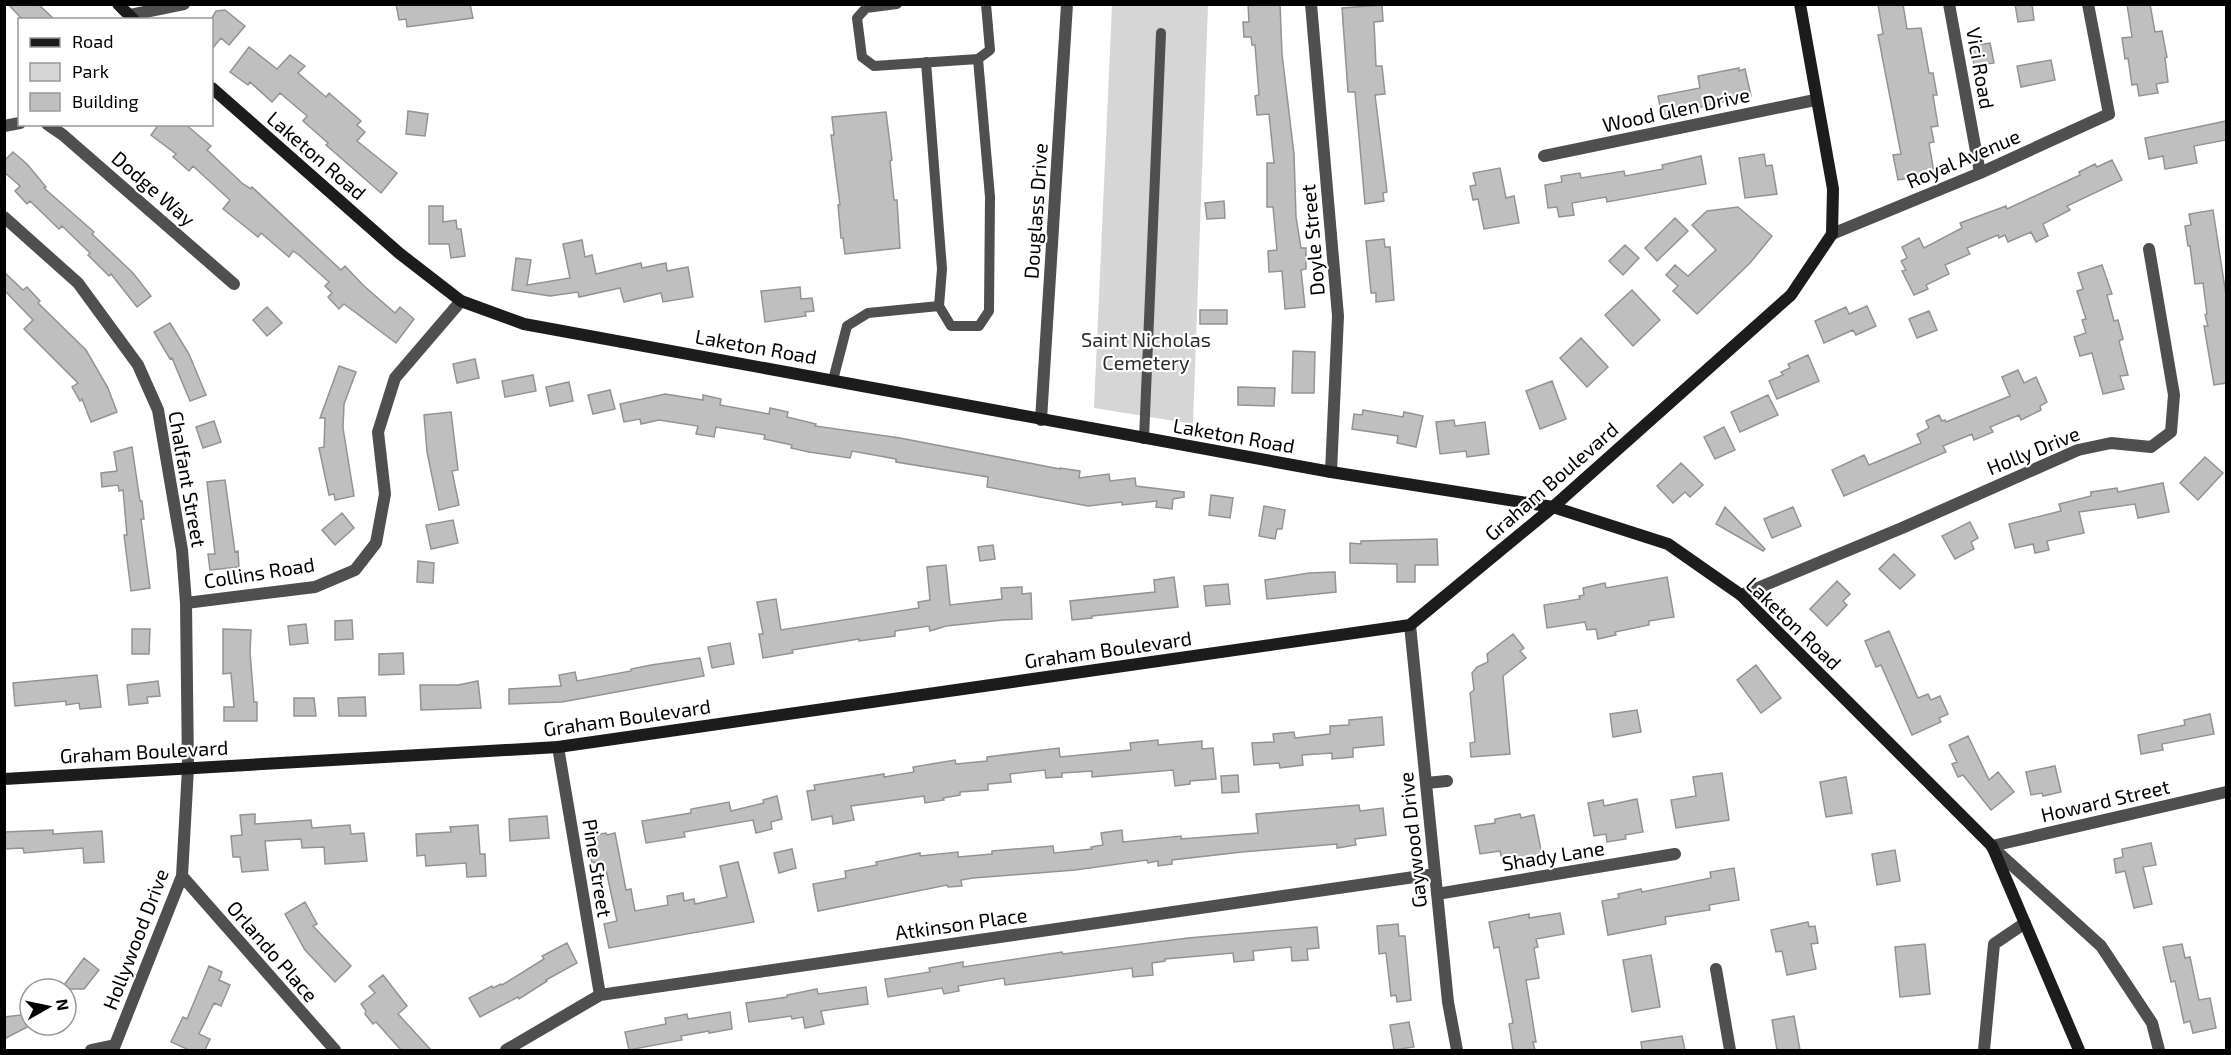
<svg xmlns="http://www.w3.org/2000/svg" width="2231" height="1055" viewBox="0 0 2231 1055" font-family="'Exo 2',sans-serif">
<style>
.green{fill:#d6d6d6}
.building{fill:#bfbfbf;stroke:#939393;stroke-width:1.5}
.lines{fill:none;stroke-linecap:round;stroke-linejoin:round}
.lane{stroke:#4f4f4f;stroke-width:10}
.street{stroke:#4f4f4f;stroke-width:12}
.secondary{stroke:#1c1c1c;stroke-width:12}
.labels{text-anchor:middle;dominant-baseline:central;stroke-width:4.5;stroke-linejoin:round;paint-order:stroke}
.street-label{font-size:20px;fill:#000;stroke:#fff}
.park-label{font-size:20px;fill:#2d2d2d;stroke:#fff}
</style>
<rect width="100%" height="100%" fill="#fff"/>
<path class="green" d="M1112 5H1208L1193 424 1094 408Z"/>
<path class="building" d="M8 4H38L55 20H23Z
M396 4H470L473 18 407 27 406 19 399 20Z
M1248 4H1280L1282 54 1294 154 1296 217 1301 248H1306V269L1301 270 1305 307 1285 309 1282 271 1269 272 1268 251 1277 250 1273 207H1267V163H1274L1269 114 1257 115 1255 96 1259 95 1255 45H1252L1251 37H1244L1243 22H1249Z
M1878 4H1903L1907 29 1921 28 1929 73H1933L1937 95H1933L1938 126 1931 127 1934 142 1929 143 1934 173 1924 175V181L1910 184V178L1898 180 1893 155 1901 154 1878 35 1883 34Z
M2015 4H2032L2034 20 2018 22Z
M2127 4H2150L2155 32 2162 31 2167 57 2165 58 2168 82 2156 84 2158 93 2139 96 2137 84 2132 85 2128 58 2125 59 2122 38 2132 37Z
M1382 5 1383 21 1374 22 1376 66H1382L1385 94 1375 95 1387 192 1383 193 1384 201 1365 204 1355 92H1348L1342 8Z
M225 10 245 26 229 45 221 38 212 49V18L216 11Z
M1990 43 1994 63 1974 66 1971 46Z
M249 47 277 69 290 55 305 66 298 73 326 97 329 93 361 121 357 125 365 132 357 141 397 173 381 193 326 145 328 143 303 121 307 116 280 93 272 102 250 82 248 85 230 72Z
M2051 60 2055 80 2021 87 2017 66Z
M1739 68V71L1745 69 1751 96 1682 111 1683 117 1663 121 1658 96 1700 88 1698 76Z
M408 111 428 114 425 136 406 134Z
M886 112 892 160 890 161 894 200H897L900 248 845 254 843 238H841L838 205H840L831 135H834L832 117Z
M2226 121V140L2194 146 2197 163 2165 169 2163 156 2149 159 2145 138Z
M159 124H185L211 146 207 150 243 184 251 189 252 187 341 270 345 266 363 285 395 313 400 307 414 319 396 343 344 304 339 309 328 297 332 293 325 286 329 282 299 255 293 251 289 257 261 233 258 237 223 209 230 200 193 166 189 171 173 157 176 154 151 135Z
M13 152 27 164 46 187 44 188 94 232 92 234 133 273 151 296 137 307 111 274 109 276 88 255 90 253 62 226 59 229 30 201 27 204 15 191 20 186 4 172V161Z
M1764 154 1766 166 1772 165 1777 194 1745 198 1739 158Z
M1701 156 1706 184 1607 202 1606 197 1572 203 1574 215 1559 217 1557 207 1548 208 1545 185 1562 182 1561 176 1580 173 1581 178 1624 171 1625 176 1663 169 1662 165Z
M2112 160 2122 180 2067 206 2070 210 2043 224 2048 236 2036 242 2031 232 2008 242 2005 235 1999 238 1998 235 1967 248 1970 254 1945 265 1949 274 1926 285 1928 289 1914 295 1902 271 1906 270 1901 261 1907 258 1902 247 1919 238 1924 248 1962 228 1960 223 2006 206 2007 209 2080 175 2079 172 2095 164 2097 167Z
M1500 168 1506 198 1514 196 1519 223 1484 229 1478 199 1473 200 1470 186 1476 185 1473 173Z
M1224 201 1225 218 1207 219 1205 203Z
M429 206H443V222L456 220 457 229H461L465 256 451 258 449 244H429Z
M1738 207 1772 236 1750 263 1697 314 1673 291 1678 286 1666 275 1675 265 1688 276 1716 250 1692 225 1707 211Z
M2213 210 2226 295V383L2214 385 2204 326H2208L2205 315 2207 314 2203 283 2195 284 2190 246H2188L2185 226 2191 225 2189 214Z
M1675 218 1688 231 1657 261 1645 248Z
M1384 239 1385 247H1390L1394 300 1376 302V293H1371L1366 241Z
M582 240 585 257 592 255 596 274 641 263 642 268 666 263 667 271 688 267 693 297 663 302 661 293 624 302 620 288 579 297 578 292 550 296 512 290 516 258 531 260 527 285 570 278 563 244Z
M1625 245 1639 258 1623 275 1609 261Z
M2102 265 2112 294 2107 295 2114 321 2118 320 2123 339 2119 341 2128 375 2120 376 2124 389 2103 394 2092 353 2080 356 2074 337 2086 333 2082 320 2086 319 2077 291 2083 289 2078 273Z
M4 272 23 290 27 287 40 301 38 303 86 350 108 388 117 412 91 422 82 399 80 401 72 387 78 383 24 329 33 320 4 290Z
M800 287 801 299 812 298 814 311 805 312 806 316 765 322 761 291Z
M1632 290 1660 320 1633 346 1605 315Z
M1867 306 1876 326 1856 335 1853 330 1824 343 1815 321 1846 307 1849 314Z
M267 307 282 323 267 336 253 320Z
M1200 310H1227V324H1200Z
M1929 311 1937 330 1917 338 1909 319Z
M170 323 189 354 206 395 190 401 172 358 170 359 154 332Z
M1581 338 1608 367 1587 387 1560 358Z
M1293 351 1315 352 1314 393H1292Z
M1808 355 1819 381 1777 399 1769 381 1783 375 1781 372 1790 368 1788 364Z
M475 359 479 378 457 383 453 364Z
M339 366 356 372 344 404 343 428 354 496 335 500 334 494 329 495 319 448 324 447 325 418H320Z
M2018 370 2024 383 2036 377 2047 402 2040 406 2041 410 2021 420 2019 415 1990 427 1993 432 1974 440 1972 434 1943 446 1946 452 1844 496 1832 470 1864 455 1869 465 1921 443 1917 434 1929 428 1926 421 1939 415 1942 421 1945 420 1946 422 2010 396 2002 377Z
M533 375 536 391 505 397 502 381Z
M1552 381 1566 419 1540 429 1526 391Z
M569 382 573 401 550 406 546 387Z
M1238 387 1275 388 1274 406 1238 405Z
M610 390 615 409 593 414 588 395Z
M665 394 703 400V395L721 399 720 405 769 414 770 408 788 412 787 417 816 424 815 426 900 438 1060 469V468L1080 471 1079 478 1109 474 1110 481 1135 478 1136 486 1184 492V497L1173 499 1172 509 1156 507 1157 501 1122 505V502L1088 506 987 487 988 477 896 462V459L852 451 850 458 809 452 791 448 792 445 764 439 765 435 716 427 714 437 696 434 698 426 659 420 641 424 640 419 624 422 620 404Z
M1768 395 1778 415 1740 432 1731 412Z
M1363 410 1403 417 1404 412 1423 416 1416 447 1397 443 1398 436 1352 429 1354 414 1362 415Z
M451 412 458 470 452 471 459 505 439 510 427 452 424 415Z
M1454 420 1455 426 1485 422 1489 454 1467 457 1466 451 1440 454 1436 422Z
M214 421 221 442 203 448 196 427Z
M1724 427 1735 450 1715 459 1704 437Z
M132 447 140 501H142L144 519H141L150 588 131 591 124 535H127L123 490 119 491 118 485 102 487 101 473 117 471 114 452Z
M2205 457 2223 473 2198 500 2180 483Z
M1681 463 1703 485 1690 497 1685 492 1673 503 1657 486Z
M225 480 235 552 238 551 239 567 210 570 208 554H215L207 482Z
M2163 483 2169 512 2138 518 2135 504 2079 512 2084 533 2047 541 2049 550 2035 553 2033 544 2015 548 2009 524 2061 511 2059 504 2091 496V492L2117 488 2118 492Z
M1211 495 1233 498 1230 518 1209 515Z
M1264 506 1285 510 1282 529H1277L1275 539 1259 536Z
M1725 507 1765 549 1763 551 1716 524Z
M1793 507 1801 526 1772 538 1764 519Z
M342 513 354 528 335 545 322 530Z
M453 520 458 543 431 549 426 525Z
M1970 522 1978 538 1971 542 1974 549 1955 559 1942 536Z
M1437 539 1438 565H1415V582H1397V564L1350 563V543L1361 544V541Z
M993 545 995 559 980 561 978 547Z
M1894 554 1915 575 1900 589 1879 569Z
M418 561 434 563 433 583 417 582Z
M946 565 950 605 1002 599 1001 588 1022 587V594L1031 593 1032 619 1003 620 946 626 930 631 929 626 895 631V636L859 641V639L792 650 793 653 763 658 759 634H763L757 602 776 599 781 630 919 608 918 602 930 600 927 567Z
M1335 572 1336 592 1267 599 1265 580 1309 573Z
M1174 577 1178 607 1092 616V618L1072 620 1070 601 1155 592 1154 580Z
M1667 577 1674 617 1649 621V625L1615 632 1616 635 1598 639 1596 629 1587 630 1585 622 1547 628 1544 605 1580 599 1579 596 1584 595 1583 588 1605 583 1606 588Z
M1837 581 1850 594 1843 601 1847 605 1827 626 1810 609Z
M1228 584 1230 604 1206 606 1204 586Z
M352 620 353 639 335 640V621Z
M306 624 308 643 290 645 288 626Z
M132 629H150L149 654H132Z
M223 629 251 630 250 652 254 702H257V721H224V707H234L231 673 223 674Z
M1889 631 1918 698 1928 694 1931 700 1940 696 1948 714 1939 718 1941 722 1912 735 1881 665 1876 667 1865 641Z
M1513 634 1524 648 1520 651 1526 658 1503 676 1510 754 1471 757 1470 743 1475 742 1470 693 1474 690 1472 673 1477 667 1488 662 1487 654Z
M730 643 734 664 712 668 708 647Z
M403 653 404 674 379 675V654Z
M700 658 704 676 562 702 509 704V689L561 686 559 675 575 672 577 681 631 671V669L651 665Z
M1756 665 1781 698 1761 713 1737 680Z
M97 675 101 707 80 709 79 703 66 705V701L15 706 13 683Z
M158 681 160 696 147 697 148 703 129 705 127 685Z
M478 681 481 708 421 710 420 685H458Z
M365 697 366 716H339L338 698Z
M294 698H314L316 716H294Z
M1637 710 1641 732 1613 737 1610 714Z
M2210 714 2214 734 2162 744 2163 750 2141 754 2138 735 2185 725 2184 720Z
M1382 717 1384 745 1353 748V757L1332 759V753L1302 755 1303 765 1280 768 1279 763 1254 765 1252 743 1274 742 1273 734 1294 732 1295 738 1330 734V726L1349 725V720Z
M1968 736 1989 780 1998 772 2014 792 1991 810 1963 775 1958 777 1952 764 1957 762 1949 745Z
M1158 740V745L1202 741V749L1213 748 1216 779 1190 781V784L1175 786 1173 770 1092 777V771L1062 773V777L1046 778 1045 770 1010 774 1011 782 988 784V790L960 792V795L943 798 944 800 925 803 924 796 851 806 854 820 833 824 832 816 812 820 807 791 815 790 814 785 884 774V777L914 772 913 767 955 760 956 764 987 761V757L1059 748 1060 757 1131 750 1130 743Z
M2055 766 2061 792 2043 796 2042 793 2031 795 2026 772Z
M1722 773 1729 820 1676 828 1671 800 1696 796 1693 777Z
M1238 775 1239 792 1222 793 1221 776Z
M1846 777 1852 813 1826 817 1820 782Z
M777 796 782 819 771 822 772 829 756 833 753 820 684 832 685 837 646 843 642 821 691 813V809L729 802 731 811 764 803 763 800Z
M1637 799 1643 832 1625 835 1626 839 1607 842 1606 834 1594 836 1588 803 1603 800 1604 806Z
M1359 805 1360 811 1383 808 1386 835 1355 839 1356 845 1337 848V844L1242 852 1172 860V864L1158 866V861L1148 863 1147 860 1075 870 973 878 961 880 962 886 948 887 947 885 818 911 813 884 846 878 845 871 877 865 876 862 920 853V856L958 852V857L992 854V851L1053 846 1054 853 1092 849 1091 847 1103 845 1101 833 1122 830 1123 842 1181 836V839L1258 833 1256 814Z
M255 814V824L311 820 312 828 350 825 351 834 364 833 367 861 325 864 324 847 302 848 301 839 265 841 268 870 242 872 240 857H233L231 836 242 835 240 815Z
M1520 814 1521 818 1534 815 1542 855 1517 859 1516 853 1501 856 1500 851 1480 854 1475 826 1495 823V819Z
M547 816 549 838 510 841 509 819Z
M478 825 480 854H485L486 876 467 877 466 863 426 866 425 855 417 856 416 834 451 832 450 827Z
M53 830V834L102 831 104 862 84 863 83 848 24 853 23 848 4 849V832Z
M606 833 607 835 615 833 626 890 631 889 635 911 668 905 667 896 683 893 684 901 694 899 695 904 727 897 720 866 738 862 754 922 609 948 604 924 617 921 606 870 602 871 600 861 592 863 587 836Z
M2151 843 2156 865 2143 867 2152 904 2134 908 2125 871 2116 873 2114 859 2123 857 2122 849Z
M792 849 796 868 779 873 774 853Z
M1895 850 1900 881 1877 885 1872 854Z
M1734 868 1739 900 1709 905 1710 910 1665 917 1666 924 1608 935 1602 901 1619 898 1618 894 1641 889 1642 892 1711 878 1710 872Z
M305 902 317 924 313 926 351 966 335 982 305 950 285 914Z
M1560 913 1564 934 1536 939 1538 947 1534 948 1539 978 1526 980 1536 1042H1533L1535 1050H1513L1509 1024 1513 1023 1499 947 1494 948 1489 922 1529 914V918Z
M1808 922 1809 927 1815 926 1818 943 1811 944 1816 969 1787 975 1782 951 1776 952 1771 930Z
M1398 924 1399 936H1405L1411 1000 1397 1002 1396 995 1391 996 1386 953 1379 954 1377 926Z
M1317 927 1319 948 1307 949 1308 960 1292 961 1291 947 1253 951 1254 960 1234 962 1233 953 1165 959V961L1152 963 1153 975 1133 977 1132 968 1005 985 1004 978 958 986 959 991 944 994 942 988 888 997 885 979 930 972 929 968 963 962V967L1062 952 1063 954 1188 938Z
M567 943 577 963 546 980 547 981 519 999 518 997 480 1017 469 998 492 986 493 988 501 984 502 985 544 959 542 956Z
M1925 944 1930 994 1900 997 1895 947Z
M2182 944 2185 958 2190 957 2199 1000 2210 998 2216 1028 2193 1033 2190 1021 2184 1023 2175 981 2171 982 2163 947Z
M1651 955 1660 1007 1632 1012 1623 960Z
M84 958 99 970 84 989H61Z
M209 966 222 972 219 980 230 985 221 1006 214 1003 199 1034 210 1039 205 1050H189L171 1042 183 1017 187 1019Z
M383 975 407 1006 398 1014 431 1050H401L376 1022 373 1024 365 1014 366 1011 361 1004 375 993 369 986Z
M866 987 868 1004 821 1011 824 1024 805 1028 803 1017 792 1019 791 1016 749 1022 746 1003 787 997V995L817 989 818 994Z
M730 1012 732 1029 709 1033V1031L681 1036 682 1040 629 1050 625 1032 666 1024 665 1018 687 1014 688 1019Z
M30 1014 31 1025 4 1039V1017Z
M1794 1016 1800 1050H1777L1772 1020Z
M1409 1022 1414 1047 1394 1050 1390 1025Z
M1682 1036 1685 1050H1642L1641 1042Z"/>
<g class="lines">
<path class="lane" d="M897 4 866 8 857 18 862 57 874 66 978 59 990 50 986 4
M926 62 942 269 939 306
M833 380 847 326 868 313 939 306 951 326H979L989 311 990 197 978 59
M1144 439 1161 33"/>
<path class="street" d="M1311 4 1338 316 1331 472
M1949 4 1980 173
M130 15 184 4
M47 124 63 135 234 284
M4 126 20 123
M1544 156 1815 100
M4 217 78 283 138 365 158 410 182 550 186 603 188 768 182 876 113 1050
M1832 234 1980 173 2109 114 2088 4
M1041 420 1067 4
M1741 595 1902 528 2078 450 2111 443 2151 447 2171 432 2174 395 2149 249
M186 603 315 587 355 570 376 543 385 494 378 432 395 378 461 301
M1410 625 1448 1002 1457 1050
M558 747 600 995
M1426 783 1447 781
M1992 846 2226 792
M1992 847 2101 946 2152 1023 2159 1050
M182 876 335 1050
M1437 894 1675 854
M1716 969 1730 1050
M91 1050 115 1045
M506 1050 600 995 1435 874
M1984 1050 1994 944 2025 923"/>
<path class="secondary" d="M118 4 134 20
M212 88 399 253 461 301 524 324 1331 472 1553 507 1668 544 1741 595 1992 846 2079 1050
M4 779 558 747 1410 625 1553 507 1791 295 1832 234 1833 189 1800 4"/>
</g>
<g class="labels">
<g class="street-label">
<text transform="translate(1981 68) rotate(80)">Vici Road</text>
<text transform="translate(1676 109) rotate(-12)">Wood Glen Drive</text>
<text transform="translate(317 155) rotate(41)">Laketon Road</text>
<text transform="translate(1963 158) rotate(-23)">Royal Avenue</text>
<text transform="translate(154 188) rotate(41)">Dodge Way</text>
<text transform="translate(1035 211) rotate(-86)">Douglass Drive</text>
<text transform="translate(1312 240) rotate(-95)">Doyle Street</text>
<text transform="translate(756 346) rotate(10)">Laketon Road</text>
<text transform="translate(1234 435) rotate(10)">Laketon Road</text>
<text transform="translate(2033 450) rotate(-22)">Holly Drive</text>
<text transform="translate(188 479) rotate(80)">Chalfant Street</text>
<text transform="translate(1551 481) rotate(-41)">Graham Boulevard</text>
<text transform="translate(259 572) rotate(-9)">Collins Road</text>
<text transform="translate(1794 623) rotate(44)">Laketon Road</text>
<text transform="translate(1108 649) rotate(-8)">Graham Boulevard</text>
<text transform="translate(627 717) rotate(-8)">Graham Boulevard</text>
<text transform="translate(144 751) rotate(-3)">Graham Boulevard</text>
<text transform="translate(2105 800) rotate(-13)">Howard Street</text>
<text transform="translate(1412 840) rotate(-96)">Gaywood Drive</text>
<text transform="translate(1553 855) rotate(-9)">Shady Lane</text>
<text transform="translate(598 868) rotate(81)">Pine Street</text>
<text transform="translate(961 923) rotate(-8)">Atkinson Place</text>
<text transform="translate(135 939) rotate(-69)">Hollywood Drive</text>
<text transform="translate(273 951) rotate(49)">Orlando Place</text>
</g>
<g class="park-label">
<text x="1146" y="339">Saint Nicholas<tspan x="1146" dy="23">Cemetery</tspan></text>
</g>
</g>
<rect width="2231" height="1055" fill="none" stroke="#000000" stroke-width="12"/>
<rect x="18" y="18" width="195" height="108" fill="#ffffff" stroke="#999999" stroke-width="1.5"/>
<rect x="30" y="38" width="30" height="9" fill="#1c1c1c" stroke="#999999" stroke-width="1.5"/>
<text x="72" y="48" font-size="18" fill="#000000">Road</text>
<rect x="30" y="63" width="30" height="18" fill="#d6d6d6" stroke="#999999" stroke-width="1.5"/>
<text x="72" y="78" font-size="18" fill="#000000">Park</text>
<rect x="30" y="93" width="30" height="18" fill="#bfbfbf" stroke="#999999" stroke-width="1.5"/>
<text x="72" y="108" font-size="18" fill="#000000">Building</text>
<g transform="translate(48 1007) rotate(81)"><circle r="28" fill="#ffffff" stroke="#999999" stroke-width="1.5"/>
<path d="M0-4.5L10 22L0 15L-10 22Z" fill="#000000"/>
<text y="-9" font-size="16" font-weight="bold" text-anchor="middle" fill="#000000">N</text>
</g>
</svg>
